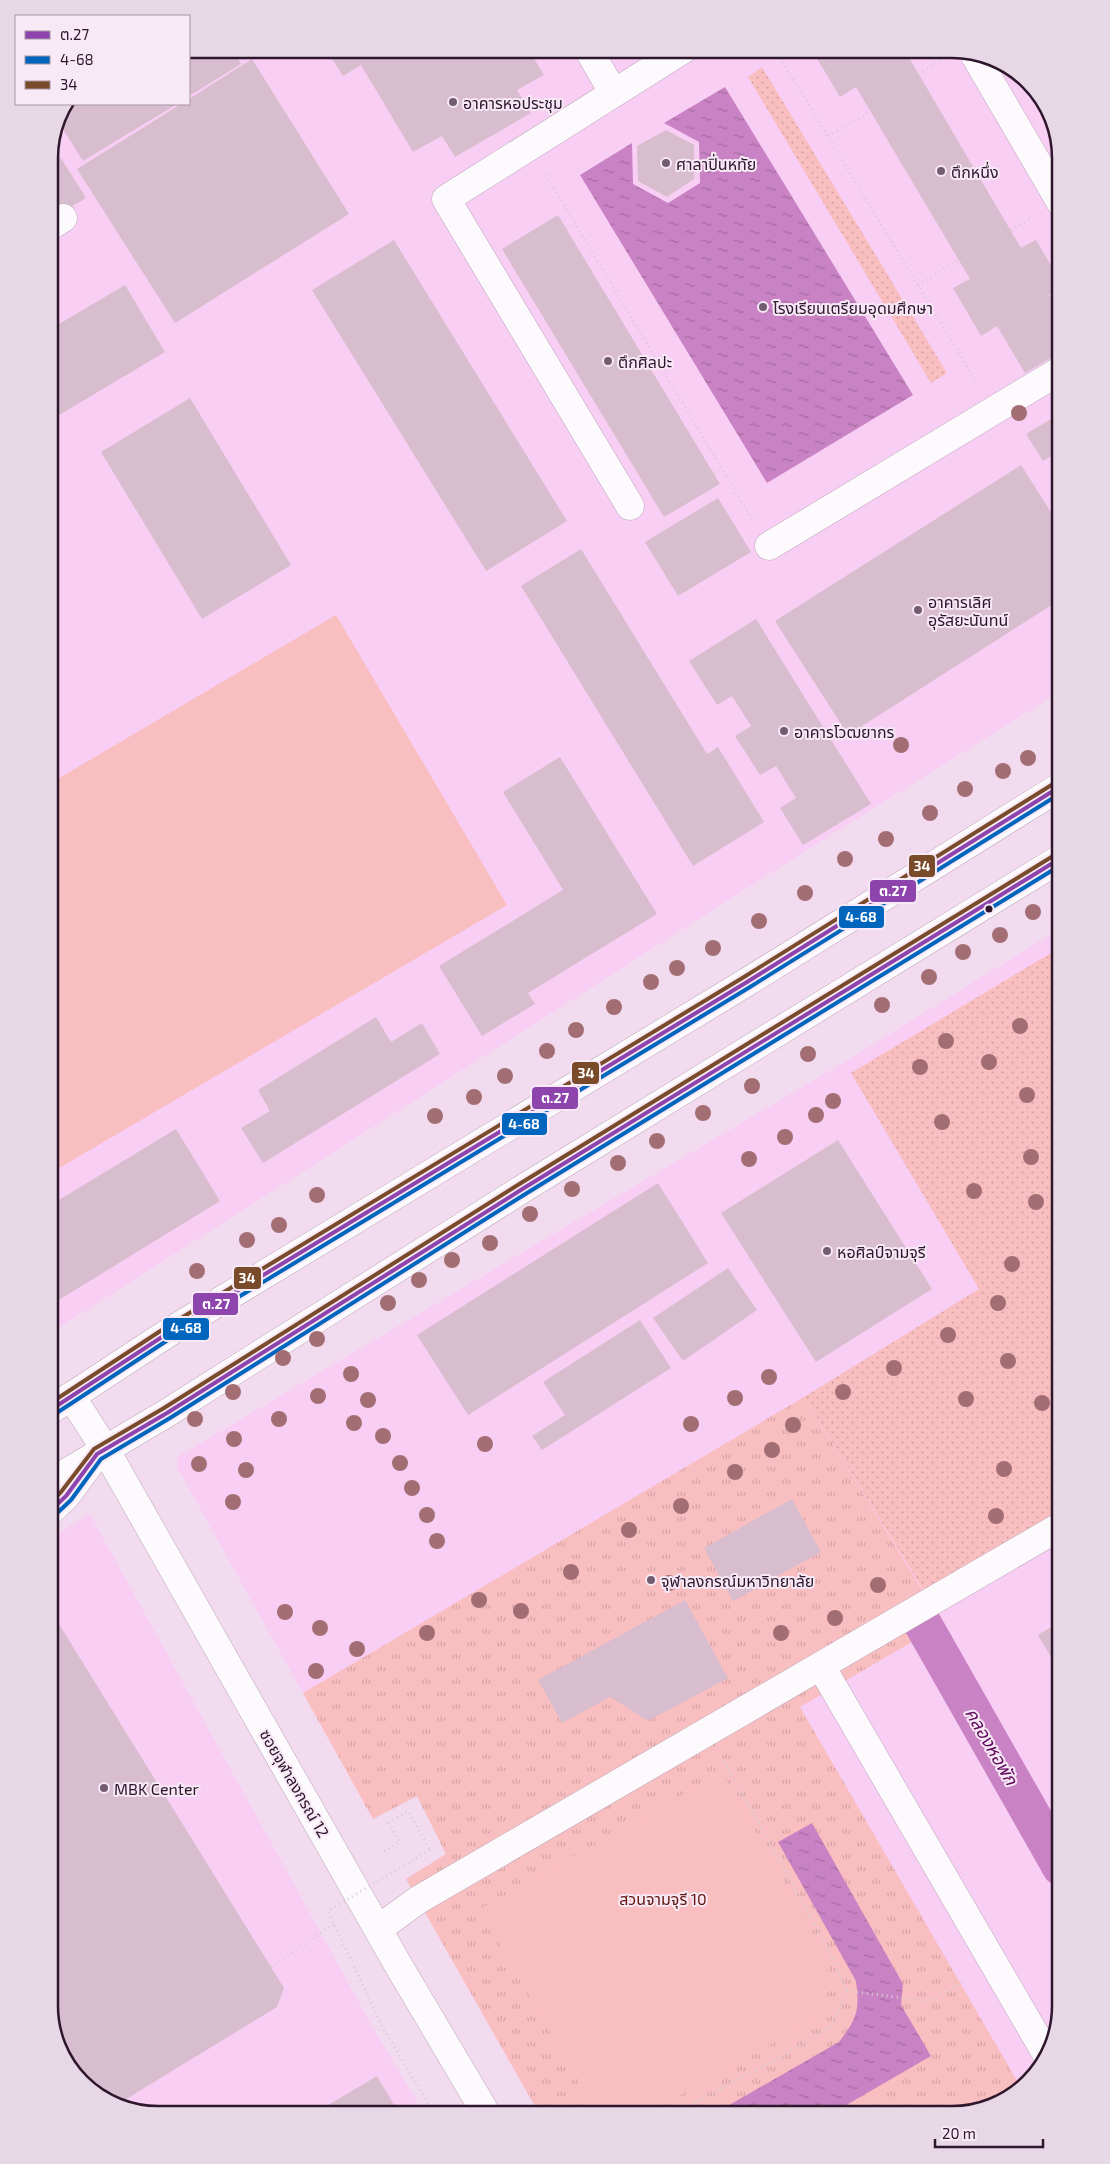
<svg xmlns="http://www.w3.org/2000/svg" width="1110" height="2164" viewBox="0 0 1110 2164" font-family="'Exo 2','Noto Sans Thai',sans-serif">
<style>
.built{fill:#f9cef4}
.grass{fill:url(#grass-dots)}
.park{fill:url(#park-tufts)}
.garden{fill:#f9bec0}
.water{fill:url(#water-ripples)}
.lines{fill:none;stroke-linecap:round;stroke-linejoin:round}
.canal{stroke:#c983c4;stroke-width:38}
.building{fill:#d8bdce}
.minor-casing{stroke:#bda7bb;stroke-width:29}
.major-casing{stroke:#bda7bb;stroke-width:29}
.path{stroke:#d5cdd4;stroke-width:3;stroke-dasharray:1 4;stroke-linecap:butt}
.minor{stroke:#fdfafd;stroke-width:28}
.major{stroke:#fdfafd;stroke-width:28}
.path-bridge{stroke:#d5cdd4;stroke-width:3;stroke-dasharray:1 4;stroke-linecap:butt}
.bus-1-casing{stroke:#f7e9f5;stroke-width:8}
.bus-2-casing{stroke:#f7e9f5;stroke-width:8}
.bus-3-casing{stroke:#f7e9f5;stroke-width:8}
.bus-1{stroke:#8e44ad;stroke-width:4}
.bus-2{stroke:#0065bd;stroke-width:4}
.bus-3{stroke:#7a4b2a;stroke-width:4}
.tree{fill:#a36e73}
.poi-dot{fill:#735b70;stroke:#f7e9f5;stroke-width:2}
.bus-dot{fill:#2e162c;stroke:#f7e9f5;stroke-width:2}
.labels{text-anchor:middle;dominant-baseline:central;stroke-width:4;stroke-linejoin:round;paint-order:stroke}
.poi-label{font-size:16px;fill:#2e162c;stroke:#f7e9f5;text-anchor:start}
.street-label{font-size:16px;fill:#2e162c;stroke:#f7e9f5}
.park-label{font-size:16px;fill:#63140d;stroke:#f7e9f5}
.water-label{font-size:18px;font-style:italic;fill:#61085e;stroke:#f7e9f5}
.rim{fill:none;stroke:#2e162c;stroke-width:2.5}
.line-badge{stroke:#f7e9f5;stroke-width:2}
.badge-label{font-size:14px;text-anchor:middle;font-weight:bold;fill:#fff}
</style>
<defs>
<pattern id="grass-dots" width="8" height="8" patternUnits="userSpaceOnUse" patternTransform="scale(1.25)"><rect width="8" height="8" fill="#f9bec0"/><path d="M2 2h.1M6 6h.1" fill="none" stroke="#d6a3a5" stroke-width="1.8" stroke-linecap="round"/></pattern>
<pattern id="park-tufts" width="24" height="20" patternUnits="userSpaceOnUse" patternTransform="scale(1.25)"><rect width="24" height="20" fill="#f9bec0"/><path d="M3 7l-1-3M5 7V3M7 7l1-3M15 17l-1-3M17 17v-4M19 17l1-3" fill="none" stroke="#d6a3a5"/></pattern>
<pattern id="water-ripples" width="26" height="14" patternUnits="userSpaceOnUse" patternTransform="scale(1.25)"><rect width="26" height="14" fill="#c983c4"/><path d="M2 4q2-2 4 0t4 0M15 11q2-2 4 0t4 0" fill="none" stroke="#a46a9f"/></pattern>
</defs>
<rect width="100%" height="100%" fill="#f2dbef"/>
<path class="built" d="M189 49H960L1019 71 1053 116 1061 157V691L799 855 49 1334V150L57 115 65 104H189Z
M1061 928V2007L1043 2067 994 2107 953 2115H540L406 1879 446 1854 417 1796 373 1819 177 1467V1457L851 1058Z
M90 1514 372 2026 425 2115H150L97 2097 57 2048 49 2007V1539Z"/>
<path class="grass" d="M762 67 947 373 931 383 748 77Z
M1061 947V1511L924 1591 804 1397 979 1289 851 1073Z"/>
<path class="park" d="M804 1397 943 1624 800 1707 1020 2086 994 2107 953 2115H540L406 1879 446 1854 417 1796 373 1819 303 1693Z"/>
<path class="garden" d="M336 615 507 905 49 1174V784Z
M722 1772 830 1963 821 2016 645 2115H597L480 1909Z"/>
<path class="water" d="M725 87 913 395 767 483 580 175 632 143 633 184 668 203 700 183 699 142 664 123Z
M812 1823 903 1984 901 2005 931 2056 829 2115H712L839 2042C857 2018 860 2010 856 1981L778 1842Z"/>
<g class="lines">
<path class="canal" d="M924 1626 1061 1867"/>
</g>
<path class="building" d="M189 49H232L241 64 189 96Z
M326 49H528L544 75 517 90 531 113 455 157 442 136 413 152 361 65 343 76Z
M814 49H921L908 56 1021 248 1036 240 1061 282V289L1049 295 1061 316V352L1025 373 997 326 981 336 953 288 970 279 856 87 840 97 812 50Z
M252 59 349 214 175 323 77 169 181 104H189V99Z
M1027 82 1053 116 1057 134 1026 83Z
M65 104H177L83 161 56 118Z
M666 130 694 145V179L667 197 638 181 637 146Z
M51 142 86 198 49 220V150Z
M558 215 720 484 664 517 502 249Z
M394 240 567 521 486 571 312 290Z
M125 285 165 352 49 421V330Z
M190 398 291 565 202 619 101 452Z
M1061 413V450L1043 461 1026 434Z
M1021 465 1061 528V599L848 735 775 621Z
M718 498 751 552 678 596 645 542Z
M581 549 707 754 718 747 764 822 693 866 521 586Z
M756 619 871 804 803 845 780 808 796 798 776 766 760 775 735 736 751 726 732 696 717 705 689 661Z
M560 757 657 914 528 993 535 1004 482 1036 439 966 563 890 503 792Z
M376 1017 391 1042 422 1023 440 1054 263 1163 241 1128 270 1111 258 1090Z
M176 1129 220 1201 49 1306V1206Z
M838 1140 932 1289 816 1362 721 1213Z
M658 1183 708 1263 468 1415 417 1335Z
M728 1268 757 1310 683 1361 653 1318Z
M640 1320 671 1368 542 1450 532 1436 565 1415 543 1382Z
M792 1499 821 1552 733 1601 704 1548Z
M685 1600 728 1678 648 1721 610 1697 562 1723 538 1680Z
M49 1608 284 1988 277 2007 118 2104 97 2097 57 2048 49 2007Z
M1061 1621V1674L1038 1635Z
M377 2076 400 2115H316L315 2113Z"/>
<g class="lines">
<g class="minor-casing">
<path id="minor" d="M588 49 613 92
M974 54 1061 203
M49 227 63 218
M630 506 446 199 684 49
M769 546 1061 370
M71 1396 105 1449 397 1963 487 2115
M49 1512 66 1496 97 1454
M821 1666 1047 2055
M378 1929 418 1900 1061 1526"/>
</g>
<g class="major-casing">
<path id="major" d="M49 1411 171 1331 747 982 1061 786
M49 1483 167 1413 524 1188 1061 858"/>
</g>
<path class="path" d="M775 49 977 383
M918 74 942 60
M828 136 870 112
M546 175 752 519
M566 228 574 223
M1011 230 1032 218
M918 285 958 260
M714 474 723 469
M384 1851 400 1842 389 1823 408 1811 430 1850
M271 1967 334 1924
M847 1991 928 2001 966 1981
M1006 2098 1009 2089 1025 2079
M672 2115 783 2056 832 2025 847 1991 826 1944 723 1759"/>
<use href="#minor" class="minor"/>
<use href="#major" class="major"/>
<path class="path-bridge" d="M430 1850 328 1911 383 2028 435 2115"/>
<g class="bus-1-casing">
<path id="bus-1" d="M49 1411 171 1331 747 982 1061 786
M49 1512 66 1496 97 1454 167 1413 524 1188 1061 858"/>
</g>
<g class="bus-2-casing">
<path id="bus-2" d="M52 1416 174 1336 750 987 1061 793
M53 1517 71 1500 101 1459 170 1418 527 1193 1061 865"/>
</g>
<g class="bus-3-casing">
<path id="bus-3" d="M49 1404 168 1326 744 977 1058 781
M49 1504 61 1492 94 1449 164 1408 521 1183 1058 853"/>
</g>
<use href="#bus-1" class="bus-1"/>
<use href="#bus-2" class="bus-2"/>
<use href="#bus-3" class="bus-3"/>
</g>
<g class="tree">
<circle cx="1019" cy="413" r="8"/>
<circle cx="901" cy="745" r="8"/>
<circle cx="1028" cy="758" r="8"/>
<circle cx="1003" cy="771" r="8"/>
<circle cx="965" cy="789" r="8"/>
<circle cx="930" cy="813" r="8"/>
<circle cx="886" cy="839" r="8"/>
<circle cx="845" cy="859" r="8"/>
<circle cx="805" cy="893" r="8"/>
<circle cx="1033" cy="912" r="8"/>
<circle cx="759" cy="921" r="8"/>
<circle cx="1000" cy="935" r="8"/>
<circle cx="713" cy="948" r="8"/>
<circle cx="963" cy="952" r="8"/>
<circle cx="677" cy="968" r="8"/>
<circle cx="929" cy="977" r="8"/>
<circle cx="651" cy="982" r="8"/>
<circle cx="882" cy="1005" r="8"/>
<circle cx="614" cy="1007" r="8"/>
<circle cx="1020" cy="1026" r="8"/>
<circle cx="576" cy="1030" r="8"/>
<circle cx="946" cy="1041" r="8"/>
<circle cx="547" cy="1051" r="8"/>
<circle cx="808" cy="1054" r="8"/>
<circle cx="989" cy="1062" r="8"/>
<circle cx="920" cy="1067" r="8"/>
<circle cx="505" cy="1076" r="8"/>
<circle cx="752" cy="1086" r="8"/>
<circle cx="1027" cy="1095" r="8"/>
<circle cx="474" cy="1097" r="8"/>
<circle cx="833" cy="1101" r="8"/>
<circle cx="703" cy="1113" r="8"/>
<circle cx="816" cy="1115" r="8"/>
<circle cx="435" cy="1116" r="8"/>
<circle cx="942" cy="1122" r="8"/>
<circle cx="785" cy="1137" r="8"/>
<circle cx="657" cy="1141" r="8"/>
<circle cx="1031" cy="1157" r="8"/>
<circle cx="749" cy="1159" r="8"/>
<circle cx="618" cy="1163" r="8"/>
<circle cx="572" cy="1189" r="8"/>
<circle cx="974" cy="1191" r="8"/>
<circle cx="317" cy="1195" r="8"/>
<circle cx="1036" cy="1202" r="8"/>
<circle cx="530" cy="1214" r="8"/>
<circle cx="279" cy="1225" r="8"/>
<circle cx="247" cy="1240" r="8"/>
<circle cx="490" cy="1243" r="8"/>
<circle cx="452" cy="1260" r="8"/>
<circle cx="1012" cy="1264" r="8"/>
<circle cx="197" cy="1271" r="8"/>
<circle cx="419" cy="1280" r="8"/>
<circle cx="388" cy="1303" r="8"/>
<circle cx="998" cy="1303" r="8"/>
<circle cx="948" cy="1335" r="8"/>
<circle cx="317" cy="1339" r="8"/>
<circle cx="283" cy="1358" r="8"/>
<circle cx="1008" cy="1361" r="8"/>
<circle cx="894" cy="1368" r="8"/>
<circle cx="351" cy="1374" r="8"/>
<circle cx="769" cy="1377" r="8"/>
<circle cx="233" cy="1392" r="8"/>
<circle cx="843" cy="1392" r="8"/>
<circle cx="318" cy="1396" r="8"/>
<circle cx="735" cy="1398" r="8"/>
<circle cx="966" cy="1399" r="8"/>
<circle cx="368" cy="1400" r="8"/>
<circle cx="1042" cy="1403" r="8"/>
<circle cx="195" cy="1419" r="8"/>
<circle cx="279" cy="1419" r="8"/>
<circle cx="354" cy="1423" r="8"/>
<circle cx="691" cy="1424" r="8"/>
<circle cx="793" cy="1425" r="8"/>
<circle cx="383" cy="1436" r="8"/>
<circle cx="234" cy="1439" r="8"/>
<circle cx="485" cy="1444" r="8"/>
<circle cx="772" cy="1450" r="8"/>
<circle cx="400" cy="1463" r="8"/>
<circle cx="199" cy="1464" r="8"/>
<circle cx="1004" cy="1469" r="8"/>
<circle cx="246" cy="1470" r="8"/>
<circle cx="735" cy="1472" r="8"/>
<circle cx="412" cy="1488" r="8"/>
<circle cx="233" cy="1502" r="8"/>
<circle cx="681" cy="1506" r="8"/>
<circle cx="427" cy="1515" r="8"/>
<circle cx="996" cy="1516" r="8"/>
<circle cx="629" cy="1530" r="8"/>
<circle cx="437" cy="1541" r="8"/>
<circle cx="571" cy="1572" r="8"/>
<circle cx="669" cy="1583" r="8"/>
<circle cx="878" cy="1585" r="8"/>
<circle cx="479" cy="1600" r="8"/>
<circle cx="521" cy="1611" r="8"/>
<circle cx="285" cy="1612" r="8"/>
<circle cx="835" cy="1618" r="8"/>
<circle cx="320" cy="1628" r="8"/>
<circle cx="427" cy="1633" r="8"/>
<circle cx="781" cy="1633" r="8"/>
<circle cx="357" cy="1649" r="8"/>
<circle cx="316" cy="1671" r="8"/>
</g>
<g class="poi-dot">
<circle cx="453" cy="102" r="5"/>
<circle cx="666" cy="163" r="5"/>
<circle cx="941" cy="171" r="5"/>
<circle cx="763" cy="307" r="5"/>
<circle cx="608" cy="361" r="5"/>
<circle cx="918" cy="610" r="5"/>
<circle cx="784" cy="731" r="5"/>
<circle cx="827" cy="1251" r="5"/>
<circle cx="651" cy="1580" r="5"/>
<circle cx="104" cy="1788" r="5"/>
</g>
<circle class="bus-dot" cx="989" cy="909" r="4.5"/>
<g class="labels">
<g class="poi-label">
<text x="463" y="102">อาคารหอประชุม</text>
<text x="676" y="163">ศาลาปิ่นหทัย</text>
<text x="951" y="171">ตึกหนึ่ง</text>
<text x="773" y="307">โรงเรียนเตรียมอุดมศึกษา</text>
<text x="618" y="361">ตึกศิลปะ</text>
<text x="928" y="601">อาคารเลิศ<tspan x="928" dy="18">อุรัสยะนันทน์</tspan></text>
<text x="794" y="731">อาคารโวฒยากร</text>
<text x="837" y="1251">หอศิลป์จามจุรี</text>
<text x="661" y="1580">จุฬาลงกรณ์มหาวิทยาลัย</text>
<text x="114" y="1788">MBK Center</text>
</g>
<g class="street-label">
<text transform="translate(295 1783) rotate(60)">ซอยจุฬาลงกรณ์ 12</text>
</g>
<g class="park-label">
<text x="663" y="1898">สวนจามจุรี 10</text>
</g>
<g class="water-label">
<text transform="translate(992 1746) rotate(60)">คลองหอพัก</text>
</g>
</g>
<path d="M0 0H1110V2164H0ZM158 58H952A100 100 0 0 1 1052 158V2006A100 100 0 0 1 952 2106H158A100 100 0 0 1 58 2006V158A100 100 0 0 1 158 58Z" fill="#e7d8e5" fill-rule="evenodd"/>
<path class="rim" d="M158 58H952A100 100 0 0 1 1052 158V2006A100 100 0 0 1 952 2106H158A100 100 0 0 1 58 2006V158A100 100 0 0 1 158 58Z"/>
<g class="line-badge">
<rect x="908" y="854" width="28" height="24" rx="5" fill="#7a4b2a"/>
<rect x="869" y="879" width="48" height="24" rx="5" fill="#8e44ad"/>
<rect x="838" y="905" width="47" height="24" rx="5" fill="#0065bd"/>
<rect x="571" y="1061" width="29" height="24" rx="5" fill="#7a4b2a"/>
<rect x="531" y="1086" width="48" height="24" rx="5" fill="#8e44ad"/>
<rect x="501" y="1112" width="47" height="24" rx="5" fill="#0065bd"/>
<rect x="233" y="1266" width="29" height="24" rx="5" fill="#7a4b2a"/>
<rect x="192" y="1292" width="47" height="24" rx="5" fill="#8e44ad"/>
<rect x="162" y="1317" width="48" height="24" rx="5" fill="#0065bd"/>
</g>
<g class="badge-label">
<text x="922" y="871">34</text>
<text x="893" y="896">ต.27</text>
<text x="861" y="922">4-68</text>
<text x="586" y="1078">34</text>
<text x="555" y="1103">ต.27</text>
<text x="524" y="1129">4-68</text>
<text x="247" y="1283">34</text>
<text x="216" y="1309">ต.27</text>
<text x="186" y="1333">4-68</text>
</g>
<rect x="15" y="15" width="175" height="90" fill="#f7e9f5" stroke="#a795a5"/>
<rect x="25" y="31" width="25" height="8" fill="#8e44ad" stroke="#a795a5"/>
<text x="60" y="40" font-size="15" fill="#2e162c">ต.27</text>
<rect x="25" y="56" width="25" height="8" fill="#0065bd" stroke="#a795a5"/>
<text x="60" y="65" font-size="15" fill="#2e162c">4-68</text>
<rect x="25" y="81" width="25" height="8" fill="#7a4b2a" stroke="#a795a5"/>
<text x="60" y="90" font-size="15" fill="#2e162c">34</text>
<path d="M935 2139v8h108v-8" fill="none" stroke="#2e162c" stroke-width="2.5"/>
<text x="942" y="2139" font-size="15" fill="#2e162c" stroke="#f7e9f5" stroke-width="4" paint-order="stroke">20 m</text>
</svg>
